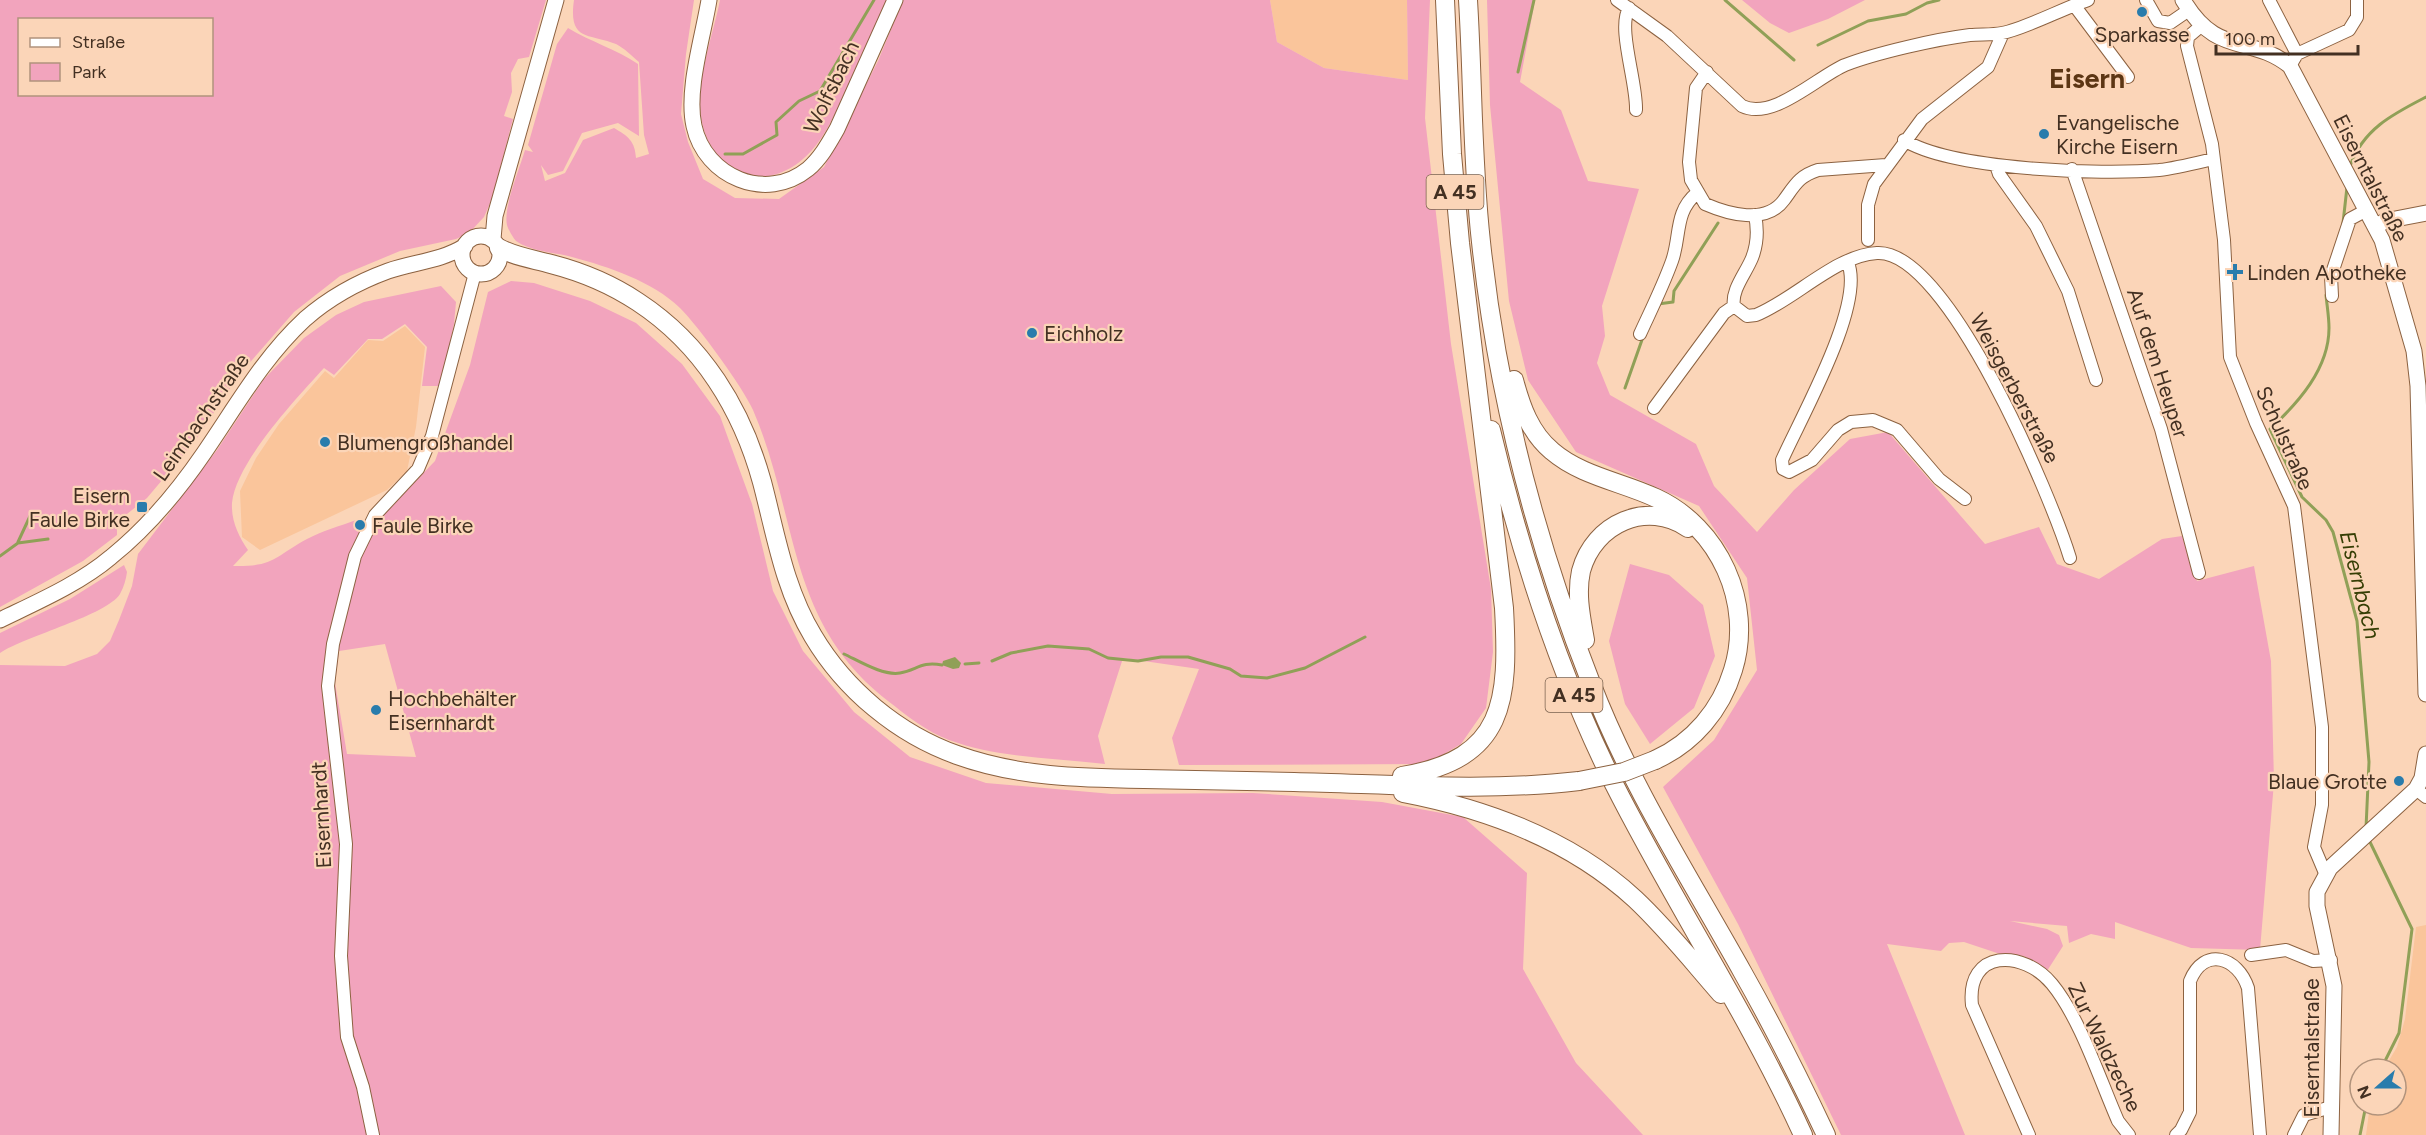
<svg xmlns="http://www.w3.org/2000/svg" width="2426" height="1135" viewBox="0 0 2426 1135" font-family="Figtree,sans-serif">
<style>
.built{fill:#fac59b}
.green{fill:#f2a4bd;fill-rule:evenodd}
.water{fill:#90a057}
.lines{fill:none;stroke-linecap:round;stroke-linejoin:round}
.stream{stroke:#90a057;stroke-width:3}
.minor-casing{stroke:#8c6241;stroke-width:14}
.major-casing{stroke:#8c6241;stroke-width:17}
.highway-casing{stroke:#8c6241;stroke-width:20}
.minor{stroke:#fff;stroke-width:12}
.major{stroke:#fff;stroke-width:15}
.highway{stroke:#fff;stroke-width:18}
.highway-bridge-casing{stroke:#8c6241;stroke-width:20;stroke-linecap:butt}
.highway-bridge{stroke:#fff;stroke-width:18}
.poi-dot{fill:#297cac;stroke:#fbd5b8;stroke-width:2}
.labels{text-anchor:middle;dominant-baseline:central;stroke-width:4.5;stroke-linejoin:round;paint-order:stroke}
.shield{fill:#fbd5b8;stroke:#7a624f;stroke-width:1.5}
.shield-label{font-size:20px;font-weight:bold;fill:#433022}
.poi-label{font-size:21px;fill:#433022;stroke:#fbd5b8;text-anchor:start}
.street-label{font-size:21px;fill:#433022;stroke:#fbd5b8}
.water-label{font-size:22px;font-style:italic;fill:#353e04;stroke:#fbd5b8}
.district-label{font-size:27px;font-weight:bold;fill:#5c3614;stroke:#fbd5b8}
</style>
<rect width="100%" height="100%" fill="#fbd5b8"/>
<path class="built" d="M1270 0H1407L1408 80 1324 68 1277 42Z
M405 326 425 347 416 427 407 471 387 490 260 550 242 537 240 491 256 458 279 424 325 371 334 378 368 340 383 341Z
M2426 925V1135H2366L2370 1105H2396V1069H2384L2397 1047 2405 1019 2416 927Z"/>
<path class="green" d="M0 0H546L529 57 518 59 511 73 512 92 504 116 513 119 492 199 484 217 469 233 456 239 400 251 340 276 294 312 239 375 195 441 147 498 117 522V535L83 561 0 607ZM20 20H212V94H20Z
M574 0H694L686 54 681 114 688 142 703 179 735 198 779 199 824 167 878 61 903 0H1270L1277 42 1324 68 1408 80 1407 0H1430L1425 118 1451 344 1491 589 1493 652 1486 708 1461 744 1427 764 1179 765 1172 738 1199 669 1123 658 1098 736 1105 764C1054 758 998 758 949 740 927 732 906 715 888 701 786 622 799 517 753 410 742 386 699 327 680 308 652 281 609 267 572 257 554 252 532 252 516 241 513 238 508 229 507 225 503 207 520 168 525 150L533 152 528 145 557 44 568 28C591 42 616 49 638 64L639 136 618 123 582 133 563 171 548 175 541 165 545 181 565 173 583 140 614 128C628 136 635 141 636 158L649 154 644 135 639 62C632 56 624 48 616 44 589 33 568 42 574 0Z
M720 0H888C874 28 861 55 849 83 839 104 831 126 817 144 802 164 780 178 755 177 742 177 732 169 723 161 679 118 710 51 720 0Z
M1487 0H1535L1520 82 1561 110 1588 181 1639 189 1602 306 1605 336 1597 363 1610 395 1696 444 1714 486 1757 532 1794 490 1850 439 1888 432 1985 544 2039 527 2057 564 2099 579 2162 539 2182 536 2197 581 2254 566 2271 661 2274 782 2260 950 2191 948 2115 922V939L2091 934 2069 943 2067 926 2010 921 2047 929 2059 935 2063 946 2047 971 2024 956 2000 954 1964 942 1949 943 1941 951 1887 944 1965 1135H1841L1738 924 1663 787 1714 740 1757 670 1747 578 1699 506 1576 452 1528 380 1509 301 1490 105Z
M1742 0H1865L1828 19 1789 33 1770 23Z
M511 281 534 283 590 301 636 323 682 364 720 416 752 504 773 591 803 651 854 712 910 757 986 783 1112 794 1253 793 1382 802 1463 817 1527 873 1523 969 1576 1063 1643 1135H0V665L65 666 97 654 110 641 119 620 132 586 138 554 217 450 264 379 304 338 336 315 364 302 441 286 456 302 454 324 441 386H422L427 347 405 324 382 339H368L334 375 324 368C296 399 236 462 232 503 231 521 239 537 248 550L233 566C274 567 274 557 307 539 322 531 340 526 356 520L361 531 373 535 384 514 435 461 470 365 488 292ZM385 644 416 757 347 754 335 683 339 651Z
M1630 564 1669 575 1703 605 1715 656 1694 708 1650 744 1625 704 1609 641Z
M124 565 127 572C126 579 124 587 120 594 107 615 26 636 0 653V633L70 599Z"/>
<path class="water" d="M955 657 961 663 959 668 953 669 942 665 943 661Z"/>
<g class="lines">
<path class="stream" d="M1725 0 1794 60
M1818 45 1868 21 1906 14 1927 3 1939 0
M1518 72 1534 0
M725 154H743L777 135 776 122 799 101 820 91 874 0
M2350 166C2363 129 2393 114 2426 97
M2343 223 2347 187
M2326 295C2327 306 2329 317 2329 328 2329 369 2298 403 2270 429L2302 497 2326 520 2333 532 2357 621 2369 762 2366 828
M1658 304 1673 302 1674 291 1718 223
M1625 388 1643 337
M18 542 31 514
M0 556 18 543 48 539
M844 654C859 661 883 676 900 673 917 670 921 661 942 665
M992 661 1011 653 1048 646 1089 649 1108 658 1138 661 1161 657H1188L1230 669 1241 676 1267 678 1305 668 1365 637
M965 664 979 663
M2369 840 2412 929 2399 1033 2381 1069
M2360 1135 2366 1105"/>
<g class="minor-casing">
<path id="minor" d="M1617 0 1667 36 1742 106C1773 121 1817 77 1845 65 1876 53 1937 39 1970 35 1981 34 1992 35 2002 33 2024 29 2064 8 2088 0
M2146 0 2158 21 2170 23 2189 10
M2269 0 2297 54
M2074 5 2128 77
M1629 8C1617 28 1637 82 1636 110
M2201 26 2188 37 2187 46 2212 144 2224 240 2230 357 2256 423 2294 506 2322 727V805L2314 847 2325 873
M2290 66 2297 54 2349 30 2357 17V0
M1707 72 1696 88 1689 162 1691 180 1705 204C1728 214 1766 225 1784 200 1795 185 1799 176 1818 170L1886 165
M1904 140C1952 170 2101 175 2159 170 2177 168 2196 163 2213 159
M1996 165 1999 174 2036 226 2068 291 2096 380
M2072 169 2161 429 2199 573
M1868 240V205L1874 184 1922 119 1988 67 2003 33
M1848 263C1865 305 1801 417 1782 460L1783 469 1789 472 1812 460 1838 430 1851 422 1873 420 1897 430 1939 479 1965 499
M2332 296 2331 276 2350 219 2365 211
M1734 306 1747 316 1756 315C1794 300 1836 255 1877 253 1948 249 2052 499 2070 558
M1734 306C1731 290 1746 273 1752 258 1758 243 1758 230 1755 215
M1640 334C1651 310 1663 286 1672 261 1681 236 1674 212 1697 193
M1654 408 1724 313 1734 306
M2416 789 2426 797
M2251 955 2286 950 2313 961 2331 960
M373 1135 363 1087 347 1037 341 956 346 844 328 686 333 644 355 556 375 515 418 469 432 436 475 273
M2029 1135 1972 1005C1966 949 2023 949 2052 984 2080 1018 2100 1080 2118 1121L2129 1135
M2176 1135 2181 1130 2190 1112V981C2204 946 2238 957 2248 988L2260 1135
M2294 1135 2304 1115 2331 1107"/>
</g>
<g class="major-casing">
<path id="major" d="M709 0C703 37 686 90 694 126 705 177 766 203 808 169 821 158 829 143 837 129L895 0
M2183 0C2217 58 2250 34 2290 66L2382 240 2414 351 2418 386 2426 694
M2375 227 2385 221 2426 213
M462 255a19 19 0 1 1 38 0a19 19 0 1 1-38 0Z
M493 239 495 216 556 0
M0 620C37 602 79 584 111 557 147 528 178 491 204 453 237 405 263 358 305 319 329 298 358 282 388 271 414 262 441 261 465 246
M2331 1135 2334 986 2317 906V892L2330 868 2416 789 2422 778 2426 754"/>
</g>
<g class="highway-casing">
<path id="highway" d="M1468 0C1473 81 1472 162 1481 242 1497 392 1536 543 1591 683 1630 785 1690 878 1743 973 1773 1026 1800 1080 1826 1135
M499 248C516 257 533 259 551 264 582 272 611 284 638 302 702 344 742 409 762 482 776 535 784 588 813 636 845 690 898 734 957 755 1018 777 1080 778 1144 779 1194 780 1244 781 1294 782 1388 784 1485 792 1579 781
M1514 380C1521 406 1530 433 1552 451 1581 476 1622 482 1656 498 1719 527 1754 603 1733 670 1721 710 1693 743 1655 760
M1491 430C1520 552 1558 672 1614 784 1674 903 1748 1014 1803 1135
M1585 640C1581 617 1576 594 1581 571 1594 523 1647 500 1688 528
M1402 776C1506 759 1509 700 1504 608L1460 243 1452 154 1445 0
M1403 793C1487 809 1571 840 1635 899 1666 928 1693 962 1721 994"/>
</g>
<use href="#minor" class="minor"/>
<use href="#major" class="major"/>
<use href="#highway" class="highway"/>
<g class="highway-bridge-casing">
<path id="highway-bridge" d="M1579 781 1624 772 1655 760"/>
</g>
<use href="#highway-bridge" class="highway-bridge"/>
</g>
<g class="poi-dot">
<circle cx="2142" cy="12" r="6"/>
<circle cx="2044" cy="134" r="6"/>
<path d="M2232 263h6v6h6v6h-6v6h-6v-6h-6v-6h6z"/>
<circle cx="1032" cy="333" r="6"/>
<circle cx="325" cy="442" r="6"/>
<rect x="136" y="501" width="12" height="12" rx="3"/>
<circle cx="360" cy="525" r="6"/>
<circle cx="376" cy="710" r="6"/>
<circle cx="2399" cy="781" r="6"/>
</g>
<g class="labels">
<g class="shield">
<rect x="1426.5" y="175" width="57" height="34" rx="4.5"/>
<rect x="1545.5" y="678" width="57" height="34" rx="4.5"/>
</g>
<g class="shield-label">
<text x="1455" y="192">A 45</text>
<text x="1574" y="695">A 45</text>
</g>
<g class="poi-label">
<text x="2142" y="34" text-anchor="middle">Sparkasse</text>
<text x="2056" y="122">Evangelische<tspan x="2056" dy="24">Kirche Eisern</tspan></text>
<text x="2247" y="272">Linden Apotheke</text>
<text x="1044" y="333">Eichholz</text>
<text x="337" y="442">Blumengroßhandel</text>
<text x="130" y="495" text-anchor="end">Eisern<tspan x="130" dy="24">Faule Birke</tspan></text>
<text x="372" y="525">Faule Birke</text>
<text x="388" y="698">Hochbehälter<tspan x="388" dy="24">Eisernhardt</tspan></text>
<text x="2387" y="781" text-anchor="end">Blaue Grotte</text>
</g>
<g class="street-label">
<text transform="translate(831 87) rotate(-64)">Wolfsbach</text>
<text transform="translate(2371 178) rotate(63)">Eiserntalstraße</text>
<text transform="translate(2158 363) rotate(72)">Auf dem Heuper</text>
<text transform="translate(2015 388) rotate(62)">Weisgerberstraße</text>
<text transform="translate(201 417) rotate(-55)">Leimbachstraße</text>
<text transform="translate(2285 438) rotate(66)">Schulstraße</text>
<text transform="translate(321 815) rotate(-93)">Eisernhardt</text>
<text transform="translate(2105 1047) rotate(64)">Zur Waldzeche</text>
<text transform="translate(2311 1048) rotate(-90)">Eiserntalstraße</text>
</g>
<g class="water-label">
<text transform="translate(2360 585) rotate(76)">Eisernbach</text>
</g>
<g class="district-label">
<text x="2087" y="78">Eisern</text>
</g>
</g>
<rect x="18" y="18" width="195" height="78" fill="#fbd5b8" stroke="#b1937c" stroke-width="1.5"/>
<rect x="30" y="38" width="30" height="9" fill="#ffffff" stroke="#b1937c" stroke-width="1.5"/>
<text x="72" y="48" font-size="18" fill="#433022">Straße</text>
<rect x="30" y="63" width="30" height="18" fill="#f2a4bd" stroke="#b1937c" stroke-width="1.5"/>
<text x="72" y="78" font-size="18" fill="#433022">Park</text>
<g transform="translate(2378 1087) rotate(249)"><circle r="28" fill="#fbd5b8" stroke="#b1937c" stroke-width="1.5"/>
<path d="M0-4.5L10 22L0 15L-10 22Z" fill="#297cac"/>
<text y="-9" font-size="16" font-weight="bold" text-anchor="middle" fill="#433022">N</text>
</g>
<path d="M2216 45v9h142v-9" fill="none" stroke="#433022" stroke-width="3"/>
<text x="2225" y="45" font-size="18" fill="#433022" stroke="#fbd5b8" stroke-width="4.5" paint-order="stroke">100 m</text>
</svg>
